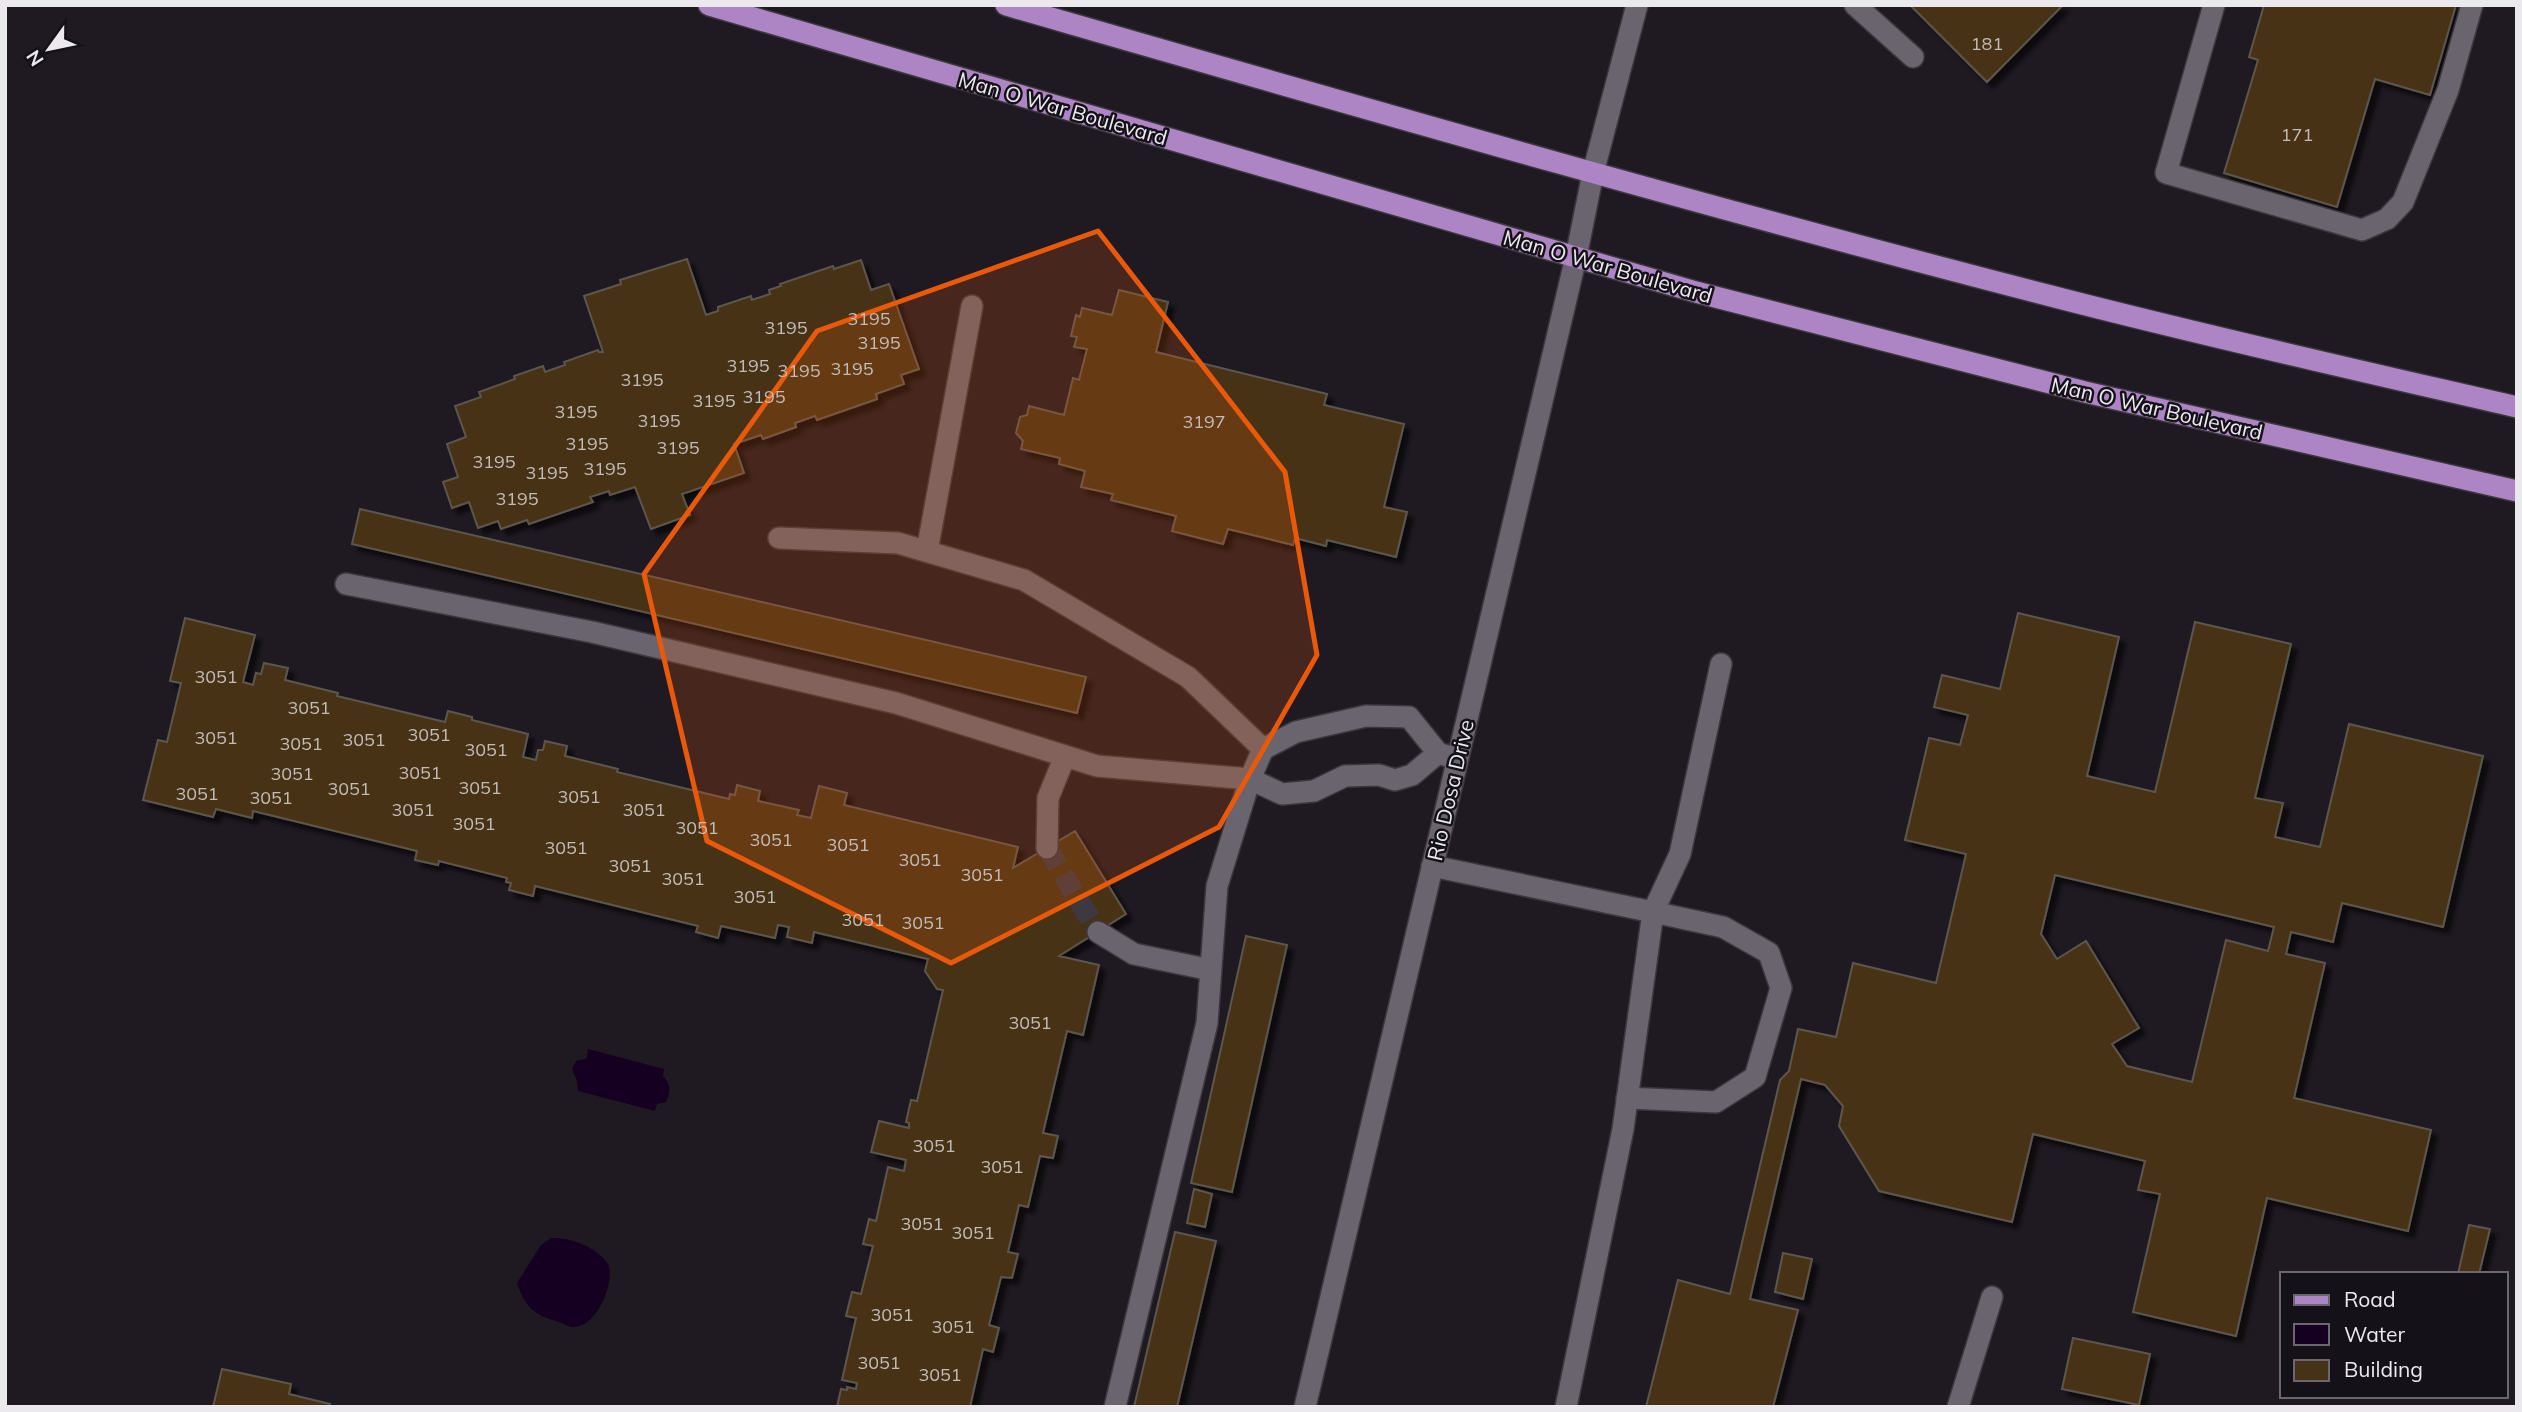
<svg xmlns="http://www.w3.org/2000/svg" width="2522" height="1412" viewBox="0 0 2522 1412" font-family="Mulish,sans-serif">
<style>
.water{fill:#160021}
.building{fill:#463317;stroke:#5d564d;stroke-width:2;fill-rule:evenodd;filter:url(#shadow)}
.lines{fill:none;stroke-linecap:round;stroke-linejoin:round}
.minor-tunnel{stroke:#3e3941;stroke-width:21;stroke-dasharray:21 10;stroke-linecap:butt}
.minor-casing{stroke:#3b373d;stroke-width:24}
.major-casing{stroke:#3b373d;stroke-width:24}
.minor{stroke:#6a646e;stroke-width:21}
.major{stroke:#ad84c4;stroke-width:21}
.marked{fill:#e8590c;fill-opacity:0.2;stroke:#e8590c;stroke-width:5;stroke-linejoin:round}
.labels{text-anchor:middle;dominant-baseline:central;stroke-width:5;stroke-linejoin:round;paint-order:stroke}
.number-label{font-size:18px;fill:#c2bcb8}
.street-label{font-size:21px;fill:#ece9ee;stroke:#151118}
</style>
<defs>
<filter id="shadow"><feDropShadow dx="6" dy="6" stdDeviation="2" flood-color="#0009"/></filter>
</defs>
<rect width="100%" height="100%" fill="#1f1a22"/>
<path class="water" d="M588 1049 664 1069 663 1076C671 1085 671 1091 666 1102L657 1104 655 1111 578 1091 577 1081 572 1069 576 1061 587 1058Z
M551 1238C569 1237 598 1247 608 1264 616 1280 597 1329 572 1327 566 1326 559 1321 552 1320 532 1314 523 1302 517 1283L541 1245Z"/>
<path class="building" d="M1910 5H2063L1987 82Z
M2264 5H2456L2430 95 2375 79 2337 207 2224 173 2258 60 2249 57Z
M687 259 706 315 718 311V307L751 296 752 300 770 294 769 290 781 286 780 284 833 266 834 269 861 260 871 290 889 284 919 369 901 375 904 384 876 394 877 399 817 420 815 416 795 423 796 427 763 439 761 435 734 444 744 473 682 494 690 515 651 529 635 487 610 495 609 491 590 497 593 502 529 524 527 520 501 529 498 521 478 528 469 502 452 508 443 482 458 477 447 444 466 437 455 406 481 397 479 392 515 379 514 376 543 366 545 372 565 365 564 362 598 350 599 352H603L584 296 621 284 620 280Z
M1119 290 1168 302 1156 352 1327 394 1324 405 1404 424 1384 507 1407 512 1396 557 1327 540 1326 546 1295 538 1293 545 1228 529 1223 544 1172 531 1176 516 1111 500 1113 494 1081 487 1085 471 1059 464 1060 458 1021 449 1023 441 1016 433 1020 417 1027 415 1029 406 1064 415 1073 378 1079 380 1087 349 1074 347 1077 337 1071 336 1076 315 1080 317 1082 308 1112 315Z
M360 509 1086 677 1077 713 352 544Z
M2018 613 2119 637 2087 776 2155 792 2195 622 2291 644 2255 798 2283 803 2275 837 2320 847 2349 724 2483 756 2443 927 2342 903 2333 942 2291 932 2286 954 2325 963 2294 1098 2431 1130 2408 1231 2267 1198 2236 1336 2133 1312 2160 1194 2138 1190 2145 1161 2033 1134 2012 1222 1879 1191 1839 1126 1843 1106 1825 1085 1801 1079 1750 1299 1798 1310 1773 1407H1646L1678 1280 1730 1294 1780 1080 1789 1071 1798 1029 1836 1037 1853 963 1936 983 1966 854 1905 840 1929 738 1960 745 1968 715 1934 707 1942 675 2000 689ZM2055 875 2274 927 2268 951 2226 940 2192 1082 2127 1066 2112 1044 2139 1028 2086 941 2057 959 2041 934Z
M185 618 255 635 243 682 253 685 256 673 261 674 264 663 288 668 285 680 338 693 337 696 445 722 448 711 472 717V720L528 734 523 757 536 760 538 750H543L545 741 567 746 565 756 618 769 617 772 729 799 730 794 735 795 737 785 760 791 758 801 799 810 797 815 811 818 819 786 847 793 844 805 1018 847 1013 868 1075 831 1126 914 1059 956 1099 965 1083 1035 1067 1031 1043 1133 1058 1136 1053 1158 1040 1156 1028 1207 1019 1205 1008 1252 1018 1254 1012 1278 1001 1277 989 1325 999 1328 993 1352 983 1349 970 1407H837L841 1389 847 1390V1387L856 1389 857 1383 842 1380 856 1318 846 1316 852 1292 861 1294 873 1246 863 1244 869 1219 876 1221 888 1167 904 1171 906 1160 871 1152 879 1121 909 1128V1123L906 1122 911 1100 917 1101 943 990 937 989 925 971 928 959 814 932 812 943 787 937 789 927 778 925 775 938 721 926 718 938 696 932 698 926 535 886 533 896 509 890 511 883 506 882 507 878 439 861 438 865 415 860 417 851 253 811 252 818 216 809 213 817 143 800 158 740 167 742 181 683 170 681Z
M1246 936 1287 945 1232 1192 1191 1183Z
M1194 1189 1212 1194 1205 1227 1187 1223Z
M2469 1225 2490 1229 2479 1274H2458Z
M1175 1232 1216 1241 1177 1407H1134Z
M1783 1253 1812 1259 1803 1299 1775 1292Z
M2073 1338 2150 1354 2139 1405 2062 1389Z
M222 1369 291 1384 289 1394 330 1404 329 1407H213Z"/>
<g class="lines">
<path class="minor-tunnel" d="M1047 848 1098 932"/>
<g class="minor-casing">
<path id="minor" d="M1855 5 1913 57
M2214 5 2166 173 2362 230 2387 219 2403 202 2448 90 2472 5
M779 538 898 543 1024 580 1188 677 1263 749
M927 551 972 306
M346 584 592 632 896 703 1097 766 1250 779 1217 886 1207 1023 1115 1407
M1438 753 1412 775 1395 780 1379 775 1345 776 1314 791 1282 794 1250 779 1263 749 1296 732 1366 716 1409 717 1438 753 1457 759
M1047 848 1048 798 1065 756
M1432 866 1653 912 1623 1129 1566 1407
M1098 932 1134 954 1211 970
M1627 1098 1716 1102 1755 1077 1781 988 1769 953 1723 927 1653 912 1680 854 1721 664
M1305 1407 1576 257 1593 173 1637 5
M1958 1407 1992 1297"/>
</g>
<g class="major-casing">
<path id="major" d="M709 5 1696 292 2085 392 2517 491
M1006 5C1353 105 1701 206 2051 296 2205 336 2361 371 2517 407"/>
</g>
<use href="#minor" class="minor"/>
<use href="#major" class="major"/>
</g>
<path class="marked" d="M1098 231 1285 472 1317 655 1219 827 951 963 707 841 644 574 817 331Z"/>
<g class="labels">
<g class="number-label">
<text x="1987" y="43">181</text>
<text x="2297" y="134">171</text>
<text x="869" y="318">3195</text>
<text x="786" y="327">3195</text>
<text x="879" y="342">3195</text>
<text x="748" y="365">3195</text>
<text x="852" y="368">3195</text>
<text x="799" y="370">3195</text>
<text x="642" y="379">3195</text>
<text x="764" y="396">3195</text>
<text x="714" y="400">3195</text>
<text x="576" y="411">3195</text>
<text x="659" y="420">3195</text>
<text x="1204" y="421">3197</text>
<text x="587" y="443">3195</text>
<text x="678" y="447">3195</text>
<text x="494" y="461">3195</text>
<text x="605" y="468">3195</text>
<text x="547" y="472">3195</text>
<text x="517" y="498">3195</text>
<text x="216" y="676">3051</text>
<text x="309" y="707">3051</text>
<text x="429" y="734">3051</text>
<text x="216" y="737">3051</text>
<text x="364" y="739">3051</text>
<text x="301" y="743">3051</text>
<text x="486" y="749">3051</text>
<text x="420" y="772">3051</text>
<text x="292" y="773">3051</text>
<text x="480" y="787">3051</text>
<text x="349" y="788">3051</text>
<text x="197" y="793">3051</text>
<text x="579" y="796">3051</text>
<text x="271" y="797">3051</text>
<text x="413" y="809">3051</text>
<text x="644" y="809">3051</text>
<text x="474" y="823">3051</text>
<text x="697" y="827">3051</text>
<text x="771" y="839">3051</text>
<text x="848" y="844">3051</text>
<text x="566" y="847">3051</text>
<text x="920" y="859">3051</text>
<text x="630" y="865">3051</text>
<text x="982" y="874">3051</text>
<text x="683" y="878">3051</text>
<text x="755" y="896">3051</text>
<text x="863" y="919">3051</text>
<text x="923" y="922">3051</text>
<text x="1030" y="1022">3051</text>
<text x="934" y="1145">3051</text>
<text x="1002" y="1166">3051</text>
<text x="922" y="1223">3051</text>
<text x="973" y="1232">3051</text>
<text x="892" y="1314">3051</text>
<text x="953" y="1326">3051</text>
<text x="879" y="1362">3051</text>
<text x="940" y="1374">3051</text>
</g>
<g class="street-label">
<text transform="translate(1063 108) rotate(16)">Man O War Boulevard</text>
<text transform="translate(1608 266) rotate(16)">Man O War Boulevard</text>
<text transform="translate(2157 408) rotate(13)">Man O War Boulevard</text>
<text transform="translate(1450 790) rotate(-77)">Rio Dosa Drive</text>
</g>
</g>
<rect width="2522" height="1412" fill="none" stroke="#ece9ee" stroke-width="14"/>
<rect x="2280" y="1272" width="228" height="126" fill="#151118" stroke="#6b676e" stroke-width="2"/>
<rect x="2294" y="1295" width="35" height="10" fill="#ad84c4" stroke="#6b676e" stroke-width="2"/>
<text x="2344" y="1307" font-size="21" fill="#ece9ee">Road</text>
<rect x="2294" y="1324" width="35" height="21" fill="#160021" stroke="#6b676e" stroke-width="2"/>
<text x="2344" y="1342" font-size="21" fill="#ece9ee">Water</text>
<rect x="2294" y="1360" width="35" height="21" fill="#463317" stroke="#6b676e" stroke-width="2"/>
<text x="2344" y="1377" font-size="21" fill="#ece9ee">Building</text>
<g transform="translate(49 49) rotate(237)" stroke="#151118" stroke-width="5" paint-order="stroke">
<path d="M0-5L12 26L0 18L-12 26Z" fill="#ece9ee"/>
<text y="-10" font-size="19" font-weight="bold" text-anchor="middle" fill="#ece9ee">N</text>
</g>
</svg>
